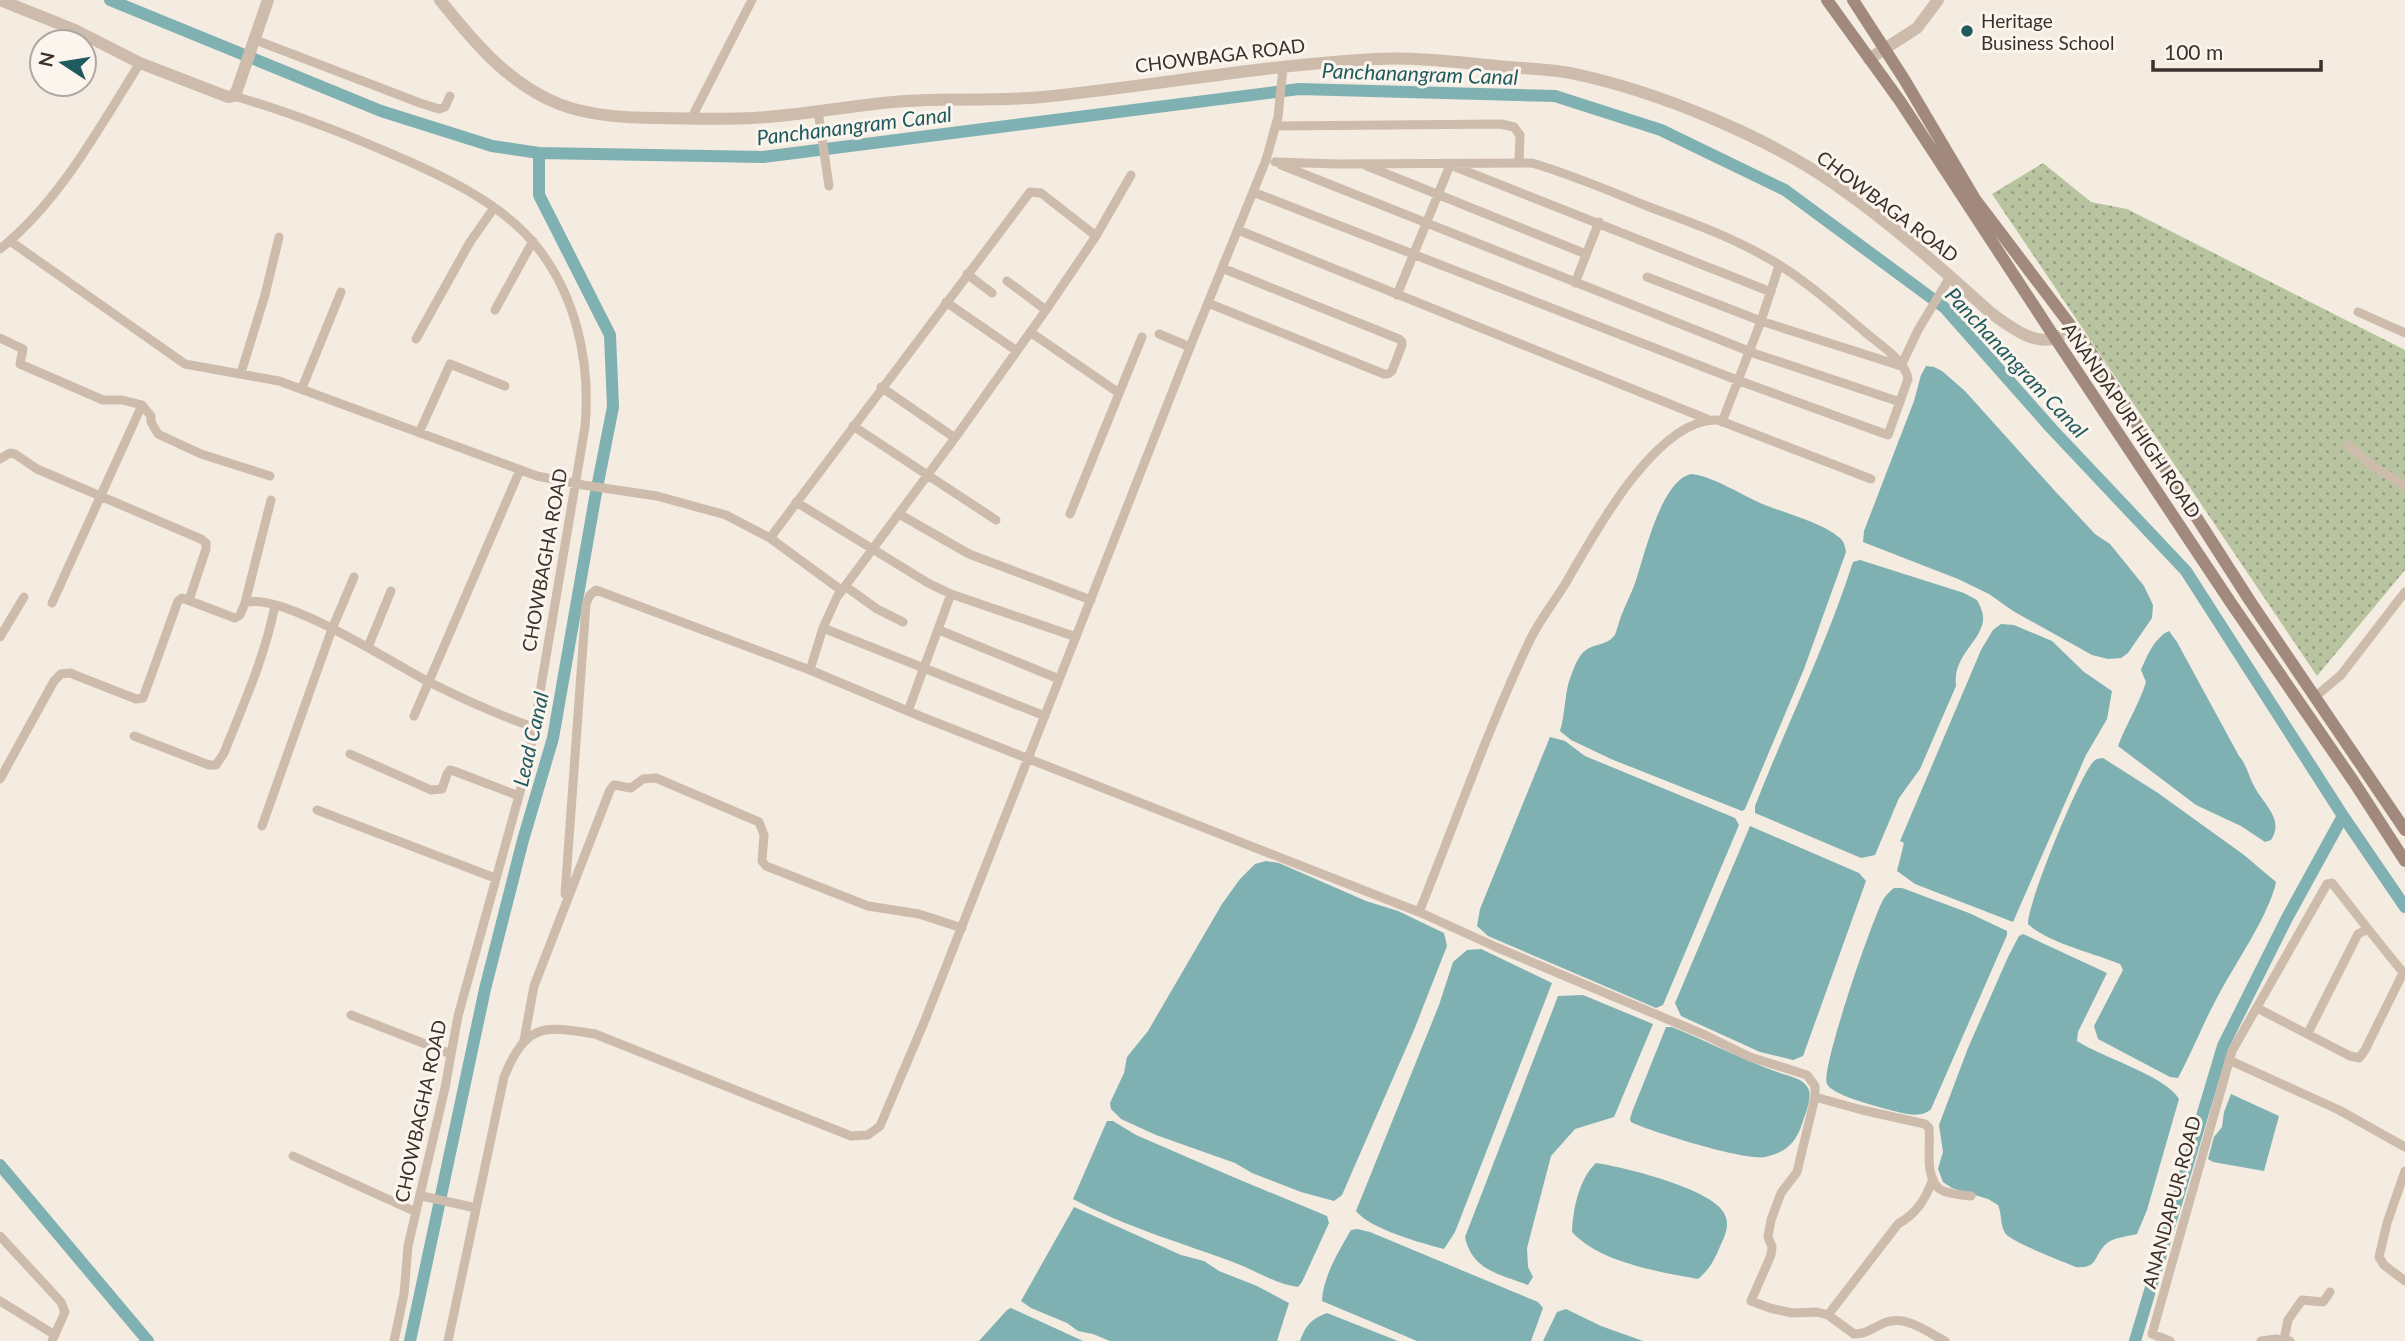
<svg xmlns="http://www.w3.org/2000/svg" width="2405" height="1341" viewBox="0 0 2405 1341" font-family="Lato,sans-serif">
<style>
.grass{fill:url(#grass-dots)}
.water{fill:#7fb0b2}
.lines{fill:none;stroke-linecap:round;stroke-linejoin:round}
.canal{stroke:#7fb0b2;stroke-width:12}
.minor{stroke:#cdbbac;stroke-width:9}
.tertiary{stroke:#cdbbac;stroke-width:12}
.secondary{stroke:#a18a7d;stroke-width:12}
.poi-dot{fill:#1f5a5e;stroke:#fbf5ee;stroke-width:2.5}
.labels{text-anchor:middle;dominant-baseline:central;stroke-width:6;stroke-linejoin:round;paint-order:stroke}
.poi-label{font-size:19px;fill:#3b302b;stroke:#fbf5ee;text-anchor:start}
.street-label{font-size:19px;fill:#3b302b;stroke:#fbf5ee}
.water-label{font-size:21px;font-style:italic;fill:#1f5a5e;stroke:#fbf5ee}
</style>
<defs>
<pattern id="grass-dots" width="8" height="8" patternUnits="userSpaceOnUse" patternTransform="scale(1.75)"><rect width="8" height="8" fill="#b8c4a0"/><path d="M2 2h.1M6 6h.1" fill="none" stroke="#97a083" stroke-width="1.8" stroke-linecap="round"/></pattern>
</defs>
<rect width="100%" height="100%" fill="#f4ebe1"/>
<path class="grass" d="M2043 163 2091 202 2127 209 2405 350V570L2317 676 1992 194Z"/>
<path class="water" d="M1926 366 1934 367 1942 371 1965 391 2055 491 2095 534 2110 544 2144 586 2153 605 2152 618 2128 653 2121 658 2108 659 2092 655 2013 611 1989 594 1958 579 1863 542 1864 531 1914 401 1921 375Z
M1691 474C1713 476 1743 496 1765 505 1787 514 1821 522 1840 538 1844 542 1845 546 1846 552L1804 669 1745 809 1742 811 1611 759 1571 740 1560 731C1566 712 1564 691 1572 673 1575 665 1579 655 1586 650 1594 644 1607 645 1614 636 1616 634 1617 628 1618 626 1622 610 1631 596 1636 580 1645 554 1661 481 1691 474Z
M1860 560 1964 593 1977 600C1980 606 1984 613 1983 621 1979 644 1953 655 1956 686L1920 769 1899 798 1875 855 1861 858 1755 813V806C1787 724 1826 646 1853 562Z
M2001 624 2014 625 2052 641 2084 672 2112 691 2107 719 2086 755 2013 922 1915 884 1897 871 1904 843 1900 841 1981 650 1993 630Z
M2169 631 2177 642 2239 756C2247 765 2248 775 2254 786 2263 804 2285 819 2271 840L2265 842 2241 826 2196 805 2118 746C2126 724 2139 705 2146 682L2141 670C2147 656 2155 637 2169 631Z
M1550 737 1565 741 1585 756 1735 818 1739 825 1663 1005 1656 1008 1488 936 1477 926 1480 909Z
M2103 758 2158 793 2244 855 2276 882C2270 913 2235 964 2219 994 2204 1021 2193 1050 2178 1078L2170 1077 2098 1039 2094 1026 2123 970 2120 964C2096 954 2046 942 2028 924 2027 905 2079 777 2093 762 2097 758 2097 759 2103 758Z
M1750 826 1859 873 1866 881 1803 1056 1793 1060 1760 1052 1681 1016 1675 1003Z
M1266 861 1279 863 1366 901 1398 911 1444 933 1447 946 1414 1030 1342 1195 1334 1201 1301 1192 1252 1173 1235 1163 1156 1135 1121 1119 1111 1109 1110 1103 1124 1073 1127 1057 1148 1031 1222 904 1240 879 1255 864Z
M1894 888H1902L1969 913 2007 931V935L1931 1109C1920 1120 1899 1112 1886 1109 1873 1105 1832 1095 1827 1084 1820 1070 1872 920 1883 900 1886 895 1889 892 1894 888Z
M2023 934 2107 973 2078 1032 2077 1041C2101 1057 2166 1076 2179 1099L2147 1210 2137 1234C2126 1237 2113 1237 2105 1245 2093 1257 2098 1269 2076 1267 2062 1261 2011 1242 2005 1233 2000 1225 2002 1214 1998 1205L1988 1199 1952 1188 1943 1182 1938 1169 1943 1152 1939 1125 1968 1048 2008 957 2019 936Z
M1481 949 1552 983 1455 1232 1444 1249C1421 1243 1370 1229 1356 1211L1439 1005 1453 962 1467 950Z
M1583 995 1653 1024 1614 1117 1575 1129 1551 1156 1527 1248 1528 1267 1533 1277 1528 1285C1499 1274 1472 1270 1465 1237L1558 996Z
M1666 1027H1672C1709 1042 1743 1060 1780 1073 1789 1076 1804 1079 1808 1088 1813 1097 1805 1114 1802 1124 1796 1143 1785 1153 1765 1157 1746 1161 1651 1132 1631 1122L1630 1119 1632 1112Z
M2231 1094 2279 1116 2264 1171 2213 1162 2208 1159 2214 1137 2222 1127 2224 1112Z
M1107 1121H1113L1136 1135 1233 1177 1327 1216 1329 1223 1302 1282 1298 1287C1276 1284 1258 1272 1238 1264 1183 1243 1125 1227 1073 1199Z
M1596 1163C1624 1167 1712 1189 1724 1213 1730 1224 1726 1234 1721 1244 1715 1259 1710 1269 1698 1279 1659 1272 1599 1262 1572 1232 1573 1209 1579 1179 1596 1163Z
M1074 1207 1181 1255 1204 1261 1219 1271 1257 1286 1289 1303 1277 1341H1110L1093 1334 1078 1331 1067 1323 1031 1308 1021 1301Z
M1357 1229 1370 1232 1538 1302 1543 1308 1531 1341H1417L1322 1301C1323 1276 1339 1251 1351 1230Z
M1011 1308 1083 1341H979L1007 1310Z
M1566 1309 1601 1326 1643 1341H1543L1557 1312Z
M1327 1313 1398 1341H1300C1306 1325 1311 1319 1327 1313Z"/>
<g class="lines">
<path class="canal" d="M110 0 381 111 492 146 539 153 763 157 1299 89 1555 96 1661 130 1785 190 1945 308 2051 428 2186 571 2343 816 2405 907
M0 1165 148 1341
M410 1341 485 989 523 840 553 738 595 498 613 407 610 335 539 195V153
M2135 1341 2223 1046 2287 918 2343 816"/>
<path class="minor" d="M253 39 420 103 439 109 445 107 450 96
M234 96C289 112 341 132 394 155 441 175 499 202 533 242 576 293 591 362 585 427L528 763 458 1016 445 1088 408 1246 404 1294 394 1341
M818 111 829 186
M691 119 752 0
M1276 126 1501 124 1514 127 1520 135 1519 162
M1281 165 1756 354 1900 402
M1367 166 1586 254
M1453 166 1771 292
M1131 175 1096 236 1046 310 955 438 837 597 823 628 810 670 922 717 1419 912 1496 947 1705 1035 1750 1057 1807 1075 1815 1086V1097L1797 1172 1781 1193 1771 1220 1768 1237 1772 1247 1771 1255 1751 1301 1770 1308 1792 1313 1817 1312 1828 1315 1854 1334C1866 1334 1873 1328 1884 1323 1905 1314 1927 1332 1945 1341
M1253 192 1737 380 1888 435 1908 379C1906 361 1879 344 1866 333 1834 306 1801 276 1764 256 1729 236 1690 222 1652 208 1612 192 1573 175 1532 163L1337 164 1275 162
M1238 230 1707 419
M10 241 185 364 279 381 537 476 583 485 657 496 726 515 770 538 841 590
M0 249C60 201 99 128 140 63
M967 274 992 293
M1647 277 1761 321 1901 366 1918 330 1950 277
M1007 281 1046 310
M1575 283 1599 222
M1397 295 1450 165
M946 302 1017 351
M1208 303 1384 374H1388L1392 371 1402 345V342L1399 339 1222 268
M495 310 533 241
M2358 312 2405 333
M1030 332 1119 393
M1159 334 1190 347
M0 338 23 349 20 364 103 400H122L142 405 151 416V422L158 434 201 454 270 476
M416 339 470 242 494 208
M241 373 265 295 279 237
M881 387 955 438
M302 388 341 292
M1722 422 1761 321 1779 266
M853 426 996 520
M419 433 450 364 505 386
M2348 445 2371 465 2405 486
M0 459 10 453 15 454 37 469 201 539 206 543V549L189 600
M796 502 928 583 951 594 1076 637
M899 514 969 554 1091 600
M1070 514 1142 337
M770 538 1030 192 1041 193 1096 236
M845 586 877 609 903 622
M52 603 142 405
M245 603 271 500
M823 628 1045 716
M939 630 1059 679
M0 637 24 597
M368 647 391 591
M2316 696 2341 675 2405 592
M908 711 951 594
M414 716 520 470
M134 736 209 765H216L224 753C243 705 265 657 275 605
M350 754 431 790 442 789 447 774 450 770 454 771 519 796
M0 779 54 681 61 674 70 673 136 699 143 698 178 601 182 598 235 618 240 615 245 603C280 590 394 664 429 682 463 699 498 715 533 727
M317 810 495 878
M262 826 332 629 354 577
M565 894 586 604 590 595 596 590 810 670
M1419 912C1456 821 1488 728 1530 640 1540 619 1555 601 1567 581 1594 534 1657 417 1718 420L1871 479
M2257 1008 2350 1056 2359 1058 2365 1050 2403 973
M351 1015 451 1054
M2308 1033 2358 934 2368 929 2405 975
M524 1040 534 986 610 790 614 785 631 788 643 779 656 778 759 822 764 835 762 861 766 866 868 906 919 914 962 928
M2229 1060 2339 1110 2405 1147
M1815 1097 1862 1110 1925 1124 1929 1128C1931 1146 1923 1182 1943 1191 1951 1194 1962 1195 1971 1196
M293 1156 416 1212
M2405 1171 2387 1223 2379 1257 2384 1265 2405 1281
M422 1196 476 1208
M0 1236 61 1302 65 1312 52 1341
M0 1301 55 1335
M1828 1315 1898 1224C1917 1213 1925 1200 1933 1179
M2284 1340 2288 1320 2302 1300 2323 1302 2330 1292
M448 1341 504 1077C526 1024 542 1025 595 1034L851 1136 868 1135 880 1126 925 1020 1190 347 1266 160 1278 117 1283 68
M2170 1341 2152 1334 2232 1051 2327 884 2332 883 2368 929
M2261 1341 2276 1339 2290 1341"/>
<path class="tertiary" d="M0 0 75 30 140 63 228 97 234 96 237 90 268 0
M440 0C473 41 508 84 559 104 589 116 625 118 658 118 694 119 730 120 766 117 805 114 844 107 883 103 936 97 989 102 1042 97 1153 86 1264 65 1375 59 1420 57 1464 63 1509 67 1531 69 1554 69 1575 74 1659 92 1766 136 1836 185 1891 223 1942 269 1991 313 2008 325 2033 346 2056 338 2061 336 2066 332 2071 329
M1869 59 1917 28 1938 0"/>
<path class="secondary" d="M1827 0 1900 101 2055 338 2231 603 2354 782 2405 861
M1853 0 1904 79 1975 199 2090 351 2250 601 2405 830"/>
</g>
<circle class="poi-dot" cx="1967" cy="31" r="7"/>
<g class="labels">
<g class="poi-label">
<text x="1981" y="20">Heritage<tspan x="1981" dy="22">Business School</tspan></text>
</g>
<g class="street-label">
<text transform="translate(1220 55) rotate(-7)">CHOWBAGA ROAD</text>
<text transform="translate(1888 206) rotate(37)">CHOWBAGA ROAD</text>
<text transform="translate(2132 420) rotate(56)">ANANDAPUR HIGH ROAD</text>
<text transform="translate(544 560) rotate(-80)">CHOWBAGHA ROAD</text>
<text transform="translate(420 1111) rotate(-78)">CHOWBAGHA ROAD</text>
<text transform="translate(2171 1202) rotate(-75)">ANANDAPUR ROAD</text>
</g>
<g class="water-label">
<text transform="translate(1420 73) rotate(2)">Panchanangram Canal</text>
<text transform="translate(854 125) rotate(-7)">Panchanangram Canal</text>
<text transform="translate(2017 362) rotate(47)">Panchanangram Canal</text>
<text transform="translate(530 739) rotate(-77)">Lead Canal</text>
</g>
</g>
<g transform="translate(63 63) rotate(282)"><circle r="33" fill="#fbf5ee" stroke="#aea6a0" stroke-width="2"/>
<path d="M0-5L12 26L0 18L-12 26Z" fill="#1f5a5e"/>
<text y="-10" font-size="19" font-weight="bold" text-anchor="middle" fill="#3b302b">N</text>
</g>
<path d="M2153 60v10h168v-10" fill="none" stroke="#3b302b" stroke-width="3.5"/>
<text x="2164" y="60" font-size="21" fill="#3b302b" stroke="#fbf5ee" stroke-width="5" paint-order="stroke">100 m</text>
</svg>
